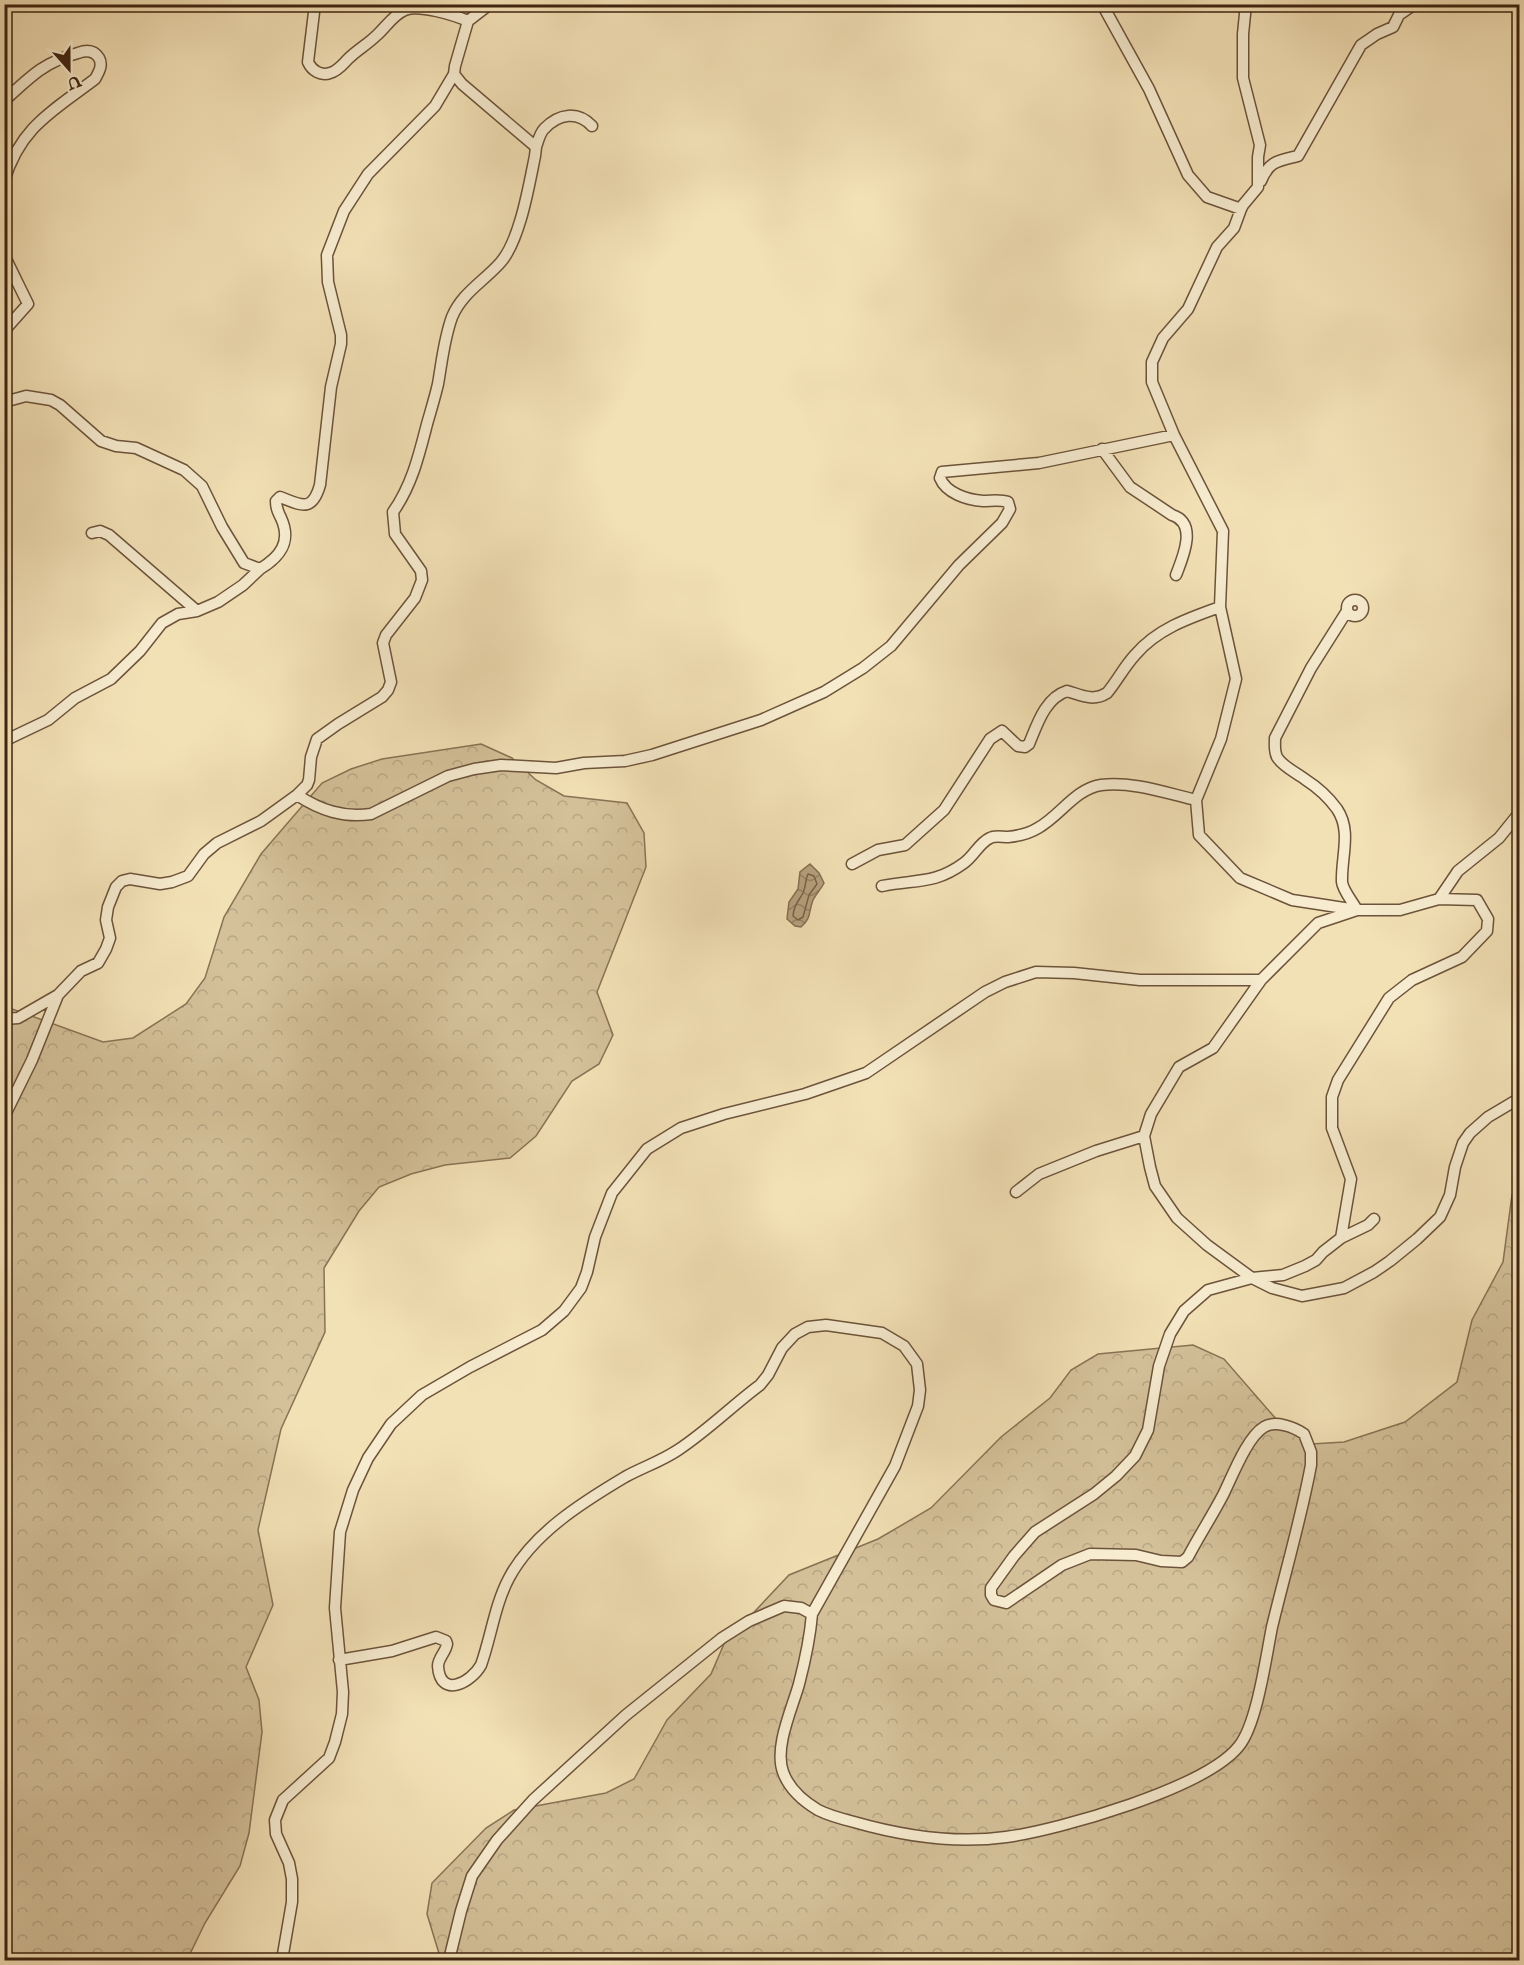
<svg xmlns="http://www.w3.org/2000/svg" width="1524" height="1965" viewBox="0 0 1524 1965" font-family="'IM FELL English',serif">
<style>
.forest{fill:url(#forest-crowns);stroke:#8a7255;stroke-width:1.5}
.water{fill:url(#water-waves);stroke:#866f52;stroke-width:1.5}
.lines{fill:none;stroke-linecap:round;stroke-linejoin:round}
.shore{stroke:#7a6247;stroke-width:1.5}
.minor-casing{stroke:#6c533a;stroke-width:13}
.minor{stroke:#f7ecd0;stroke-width:10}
</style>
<defs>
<pattern id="forest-crowns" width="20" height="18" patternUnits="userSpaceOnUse" patternTransform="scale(1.5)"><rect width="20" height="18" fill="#d4c19a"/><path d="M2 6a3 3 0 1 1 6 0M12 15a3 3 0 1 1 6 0" fill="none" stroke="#b7a684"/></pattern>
<pattern id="water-waves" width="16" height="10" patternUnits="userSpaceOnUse" patternTransform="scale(1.5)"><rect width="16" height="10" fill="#b6a17e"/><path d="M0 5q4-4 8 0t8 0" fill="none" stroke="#958366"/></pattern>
</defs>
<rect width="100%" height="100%" fill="#f3e1b6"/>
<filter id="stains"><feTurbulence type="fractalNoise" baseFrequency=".00333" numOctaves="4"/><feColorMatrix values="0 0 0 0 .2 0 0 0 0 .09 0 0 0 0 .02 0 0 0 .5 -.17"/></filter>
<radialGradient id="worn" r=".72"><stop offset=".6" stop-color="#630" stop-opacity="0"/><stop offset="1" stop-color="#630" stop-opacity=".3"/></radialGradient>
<path class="forest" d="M481 744 512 758 536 780 564 796 627 803 644 833 646 867 597 992 613 1035 599 1064 572 1081 536 1136 510 1158 445 1165 411 1174 379 1187 359 1211 324 1268 325 1332 281 1429 258 1530 273 1605 246 1667 259 1700 262 1732 249 1833 240 1866 205 1923 187 1960H5L4 1006 103 1042 133 1038 186 1004 205 978 224 917 261 854 322 783 351 769 382 759Z
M1519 1180V1960H441L427 1914 432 1883 486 1828 514 1810 606 1793 634 1779 667 1720 711 1674 724 1644 789 1575 878 1539 931 1508 1001 1437 1050 1398 1071 1370 1098 1354 1193 1345 1224 1359 1283 1427 1312 1444 1344 1442 1405 1422 1457 1382 1472 1320 1503 1262 1512 1195Z"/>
<path class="water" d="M810 864 819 873 824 883C821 889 816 894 813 900 808 913 812 917 801 927L795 926 787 919 789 902 798 889 800 872Z"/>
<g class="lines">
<path class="shore" d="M808 874 814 876 817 884 809 895 803 917 798 920 793 916C794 905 798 902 803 893 806 887 805 880 808 874Z"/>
<g class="minor-casing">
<path id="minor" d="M315 4 308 62C312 71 321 76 330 73 338 71 343 64 348 59 357 50 368 44 377 35 386 27 393 15 405 10 419 4 454 15 468 21
M1102 4 1149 89 1188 175 1207 197 1241 209 1243 205 1258 187V157L1260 145 1243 78V34L1246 4
M4 101C30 77 44 62 78 53 86 50 94 50 99 58 103 65 99 72 95 79 53 111 21 126 4 181
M536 147C538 141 540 133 544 129 559 113 578 111 592 126
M1261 181C1269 161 1278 161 1298 156L1361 45 1377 34 1393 27 1399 15 1415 4
M1241 209 1234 228 1217 247 1188 309 1163 338 1152 362V382L1174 435 1223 531 1220 607 1236 679 1221 739 1196 800 1199 835 1240 878 1292 900 1357 910H1400L1439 899 1477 900 1488 919 1487 931 1462 957 1412 980 1389 998 1338 1080 1332 1097V1128L1351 1179 1341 1238 1368 1225 1374 1219
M4 255 28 304 4 331
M4 402 26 396 51 400 60 405 101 441 116 446 136 448 184 470 202 486 222 527 244 563 260 569C280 557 292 542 281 518 278 512 276 508 276 501L280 497C301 505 312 513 320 485L331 387 341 344V335L328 282 327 255 344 211 368 174 435 106 454 74
M1102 449 1130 487 1172 515C1198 523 1183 557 1176 575
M92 533 100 531 109 535 197 611
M1347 608a8 8 0 1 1 16 0a8 8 0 1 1-16 0Z
M1347 611 1311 668 1275 738C1275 745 1274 751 1277 757 1283 767 1297 773 1306 780 1317 787 1329 798 1337 809 1352 831 1341 857 1342 882 1343 891 1353 902 1357 910L1318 923 1261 980 1213 1048 1179 1067 1151 1114 1144 1136 1150 1167 1155 1186 1177 1218 1207 1245 1252 1278 1272 1288 1302 1296 1344 1288 1374 1272 1390 1261 1417 1239 1440 1217 1450 1195 1455 1167 1463 1143 1470 1133 1488 1117 1520 1098
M4 741 48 720 75 698 111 679 140 651 162 623 178 614 197 611 218 602 243 585 260 569
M297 795C320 810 343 818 371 814L448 776 474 769 501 765 556 768 584 763 625 761 652 755 761 720 824 692 863 668 891 646 959 565 1002 523 1010 509 1008 502C999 499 991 501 983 501 967 500 946 493 940 478L942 472 1039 463 1174 435
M852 864 878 850 905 845 944 810 990 739 1002 731 1018 746 1025 747 1029 744C1037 725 1045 698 1067 691 1081 695 1093 702 1107 693 1117 681 1124 667 1135 655 1157 629 1189 618 1220 607
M882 886C916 879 934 885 964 863 974 856 979 843 990 838 995 835 1002 837 1008 837 1018 836 1030 833 1038 828 1060 816 1075 789 1101 785 1132 781 1166 793 1196 800
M1439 899 1458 871 1499 838 1520 812
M4 1019 18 1018 58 995
M4 1117 32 1060 58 995 81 971 98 963 106 949 110 938 106 920 108 907 116 887 122 881 130 879 160 884 172 882 188 876 204 854 217 843 261 821 297 795 307 785 309 780 311 757 317 739 338 724 382 697 388 690 391 682 383 643 386 635 415 598 422 580 421 571 395 534 393 512C412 485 419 455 427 424 431 410 435 397 438 384 442 361 444 339 452 317 462 293 483 282 500 263 520 241 529 185 535 156L536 147 462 84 454 74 455 66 468 21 490 4
M1016 1192 1039 1174 1096 1151 1144 1136
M339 1660 392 1651 436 1637 446 1641 447 1644C446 1652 438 1658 438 1666 440 1699 471 1683 481 1665 491 1637 495 1604 509 1578 533 1533 583 1502 625 1477 643 1467 660 1462 678 1450 707 1431 733 1405 760 1385L768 1375 782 1348 795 1334 808 1327 826 1325 882 1333 904 1346 917 1364 920 1390 918 1406 895 1466 812 1614
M282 1960 292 1902V1879L289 1863 276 1834 275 1820 283 1800 329 1758 335 1742 342 1714 343 1692 335 1608 340 1532 353 1490 368 1458 391 1424 422 1395 470 1367 542 1330 564 1311 581 1288 587 1272 595 1237 612 1193 647 1149 681 1128 724 1114 805 1094 866 1073 985 992 1005 982 1036 972 1074 973 1140 980H1261
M449 1960 461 1911 472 1876 497 1840 533 1800 626 1715 722 1638 749 1621 784 1606 801 1608 812 1614C810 1638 805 1661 799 1684 792 1709 774 1747 783 1772 789 1789 803 1801 818 1810 830 1816 842 1819 854 1822 903 1836 956 1844 1006 1837 1059 1830 1206 1788 1239 1746 1257 1724 1266 1657 1272 1627 1285 1573 1301 1519 1311 1465V1452L1304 1434C1294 1427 1275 1420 1264 1427 1247 1437 1232 1477 1223 1495 1212 1516 1199 1536 1188 1557L1182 1562 1161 1561 1136 1555 1090 1554 1062 1565 1006 1603 994 1600 991 1595V1588L1014 1556 1035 1532 1094 1494 1116 1476 1135 1456 1148 1430 1159 1366 1170 1334 1184 1311 1208 1290 1252 1278 1283 1275 1305 1266 1316 1260 1323 1252 1341 1238"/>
</g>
<use href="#minor" class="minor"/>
</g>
<rect width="1524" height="1965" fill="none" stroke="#f3e1b6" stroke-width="24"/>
<rect x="6" y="6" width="1512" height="1953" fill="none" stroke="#3f2410" stroke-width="3"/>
<rect x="12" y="12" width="1500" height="1941" fill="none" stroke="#3f2410" stroke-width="1.5"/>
<g transform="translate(69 69) rotate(159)" stroke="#f7ecd0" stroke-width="4.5" paint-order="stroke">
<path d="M0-4.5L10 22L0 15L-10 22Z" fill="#3f2410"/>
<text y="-9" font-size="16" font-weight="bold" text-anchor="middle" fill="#3f2410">U</text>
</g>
<rect width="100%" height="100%" filter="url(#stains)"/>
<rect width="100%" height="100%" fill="url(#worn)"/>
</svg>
